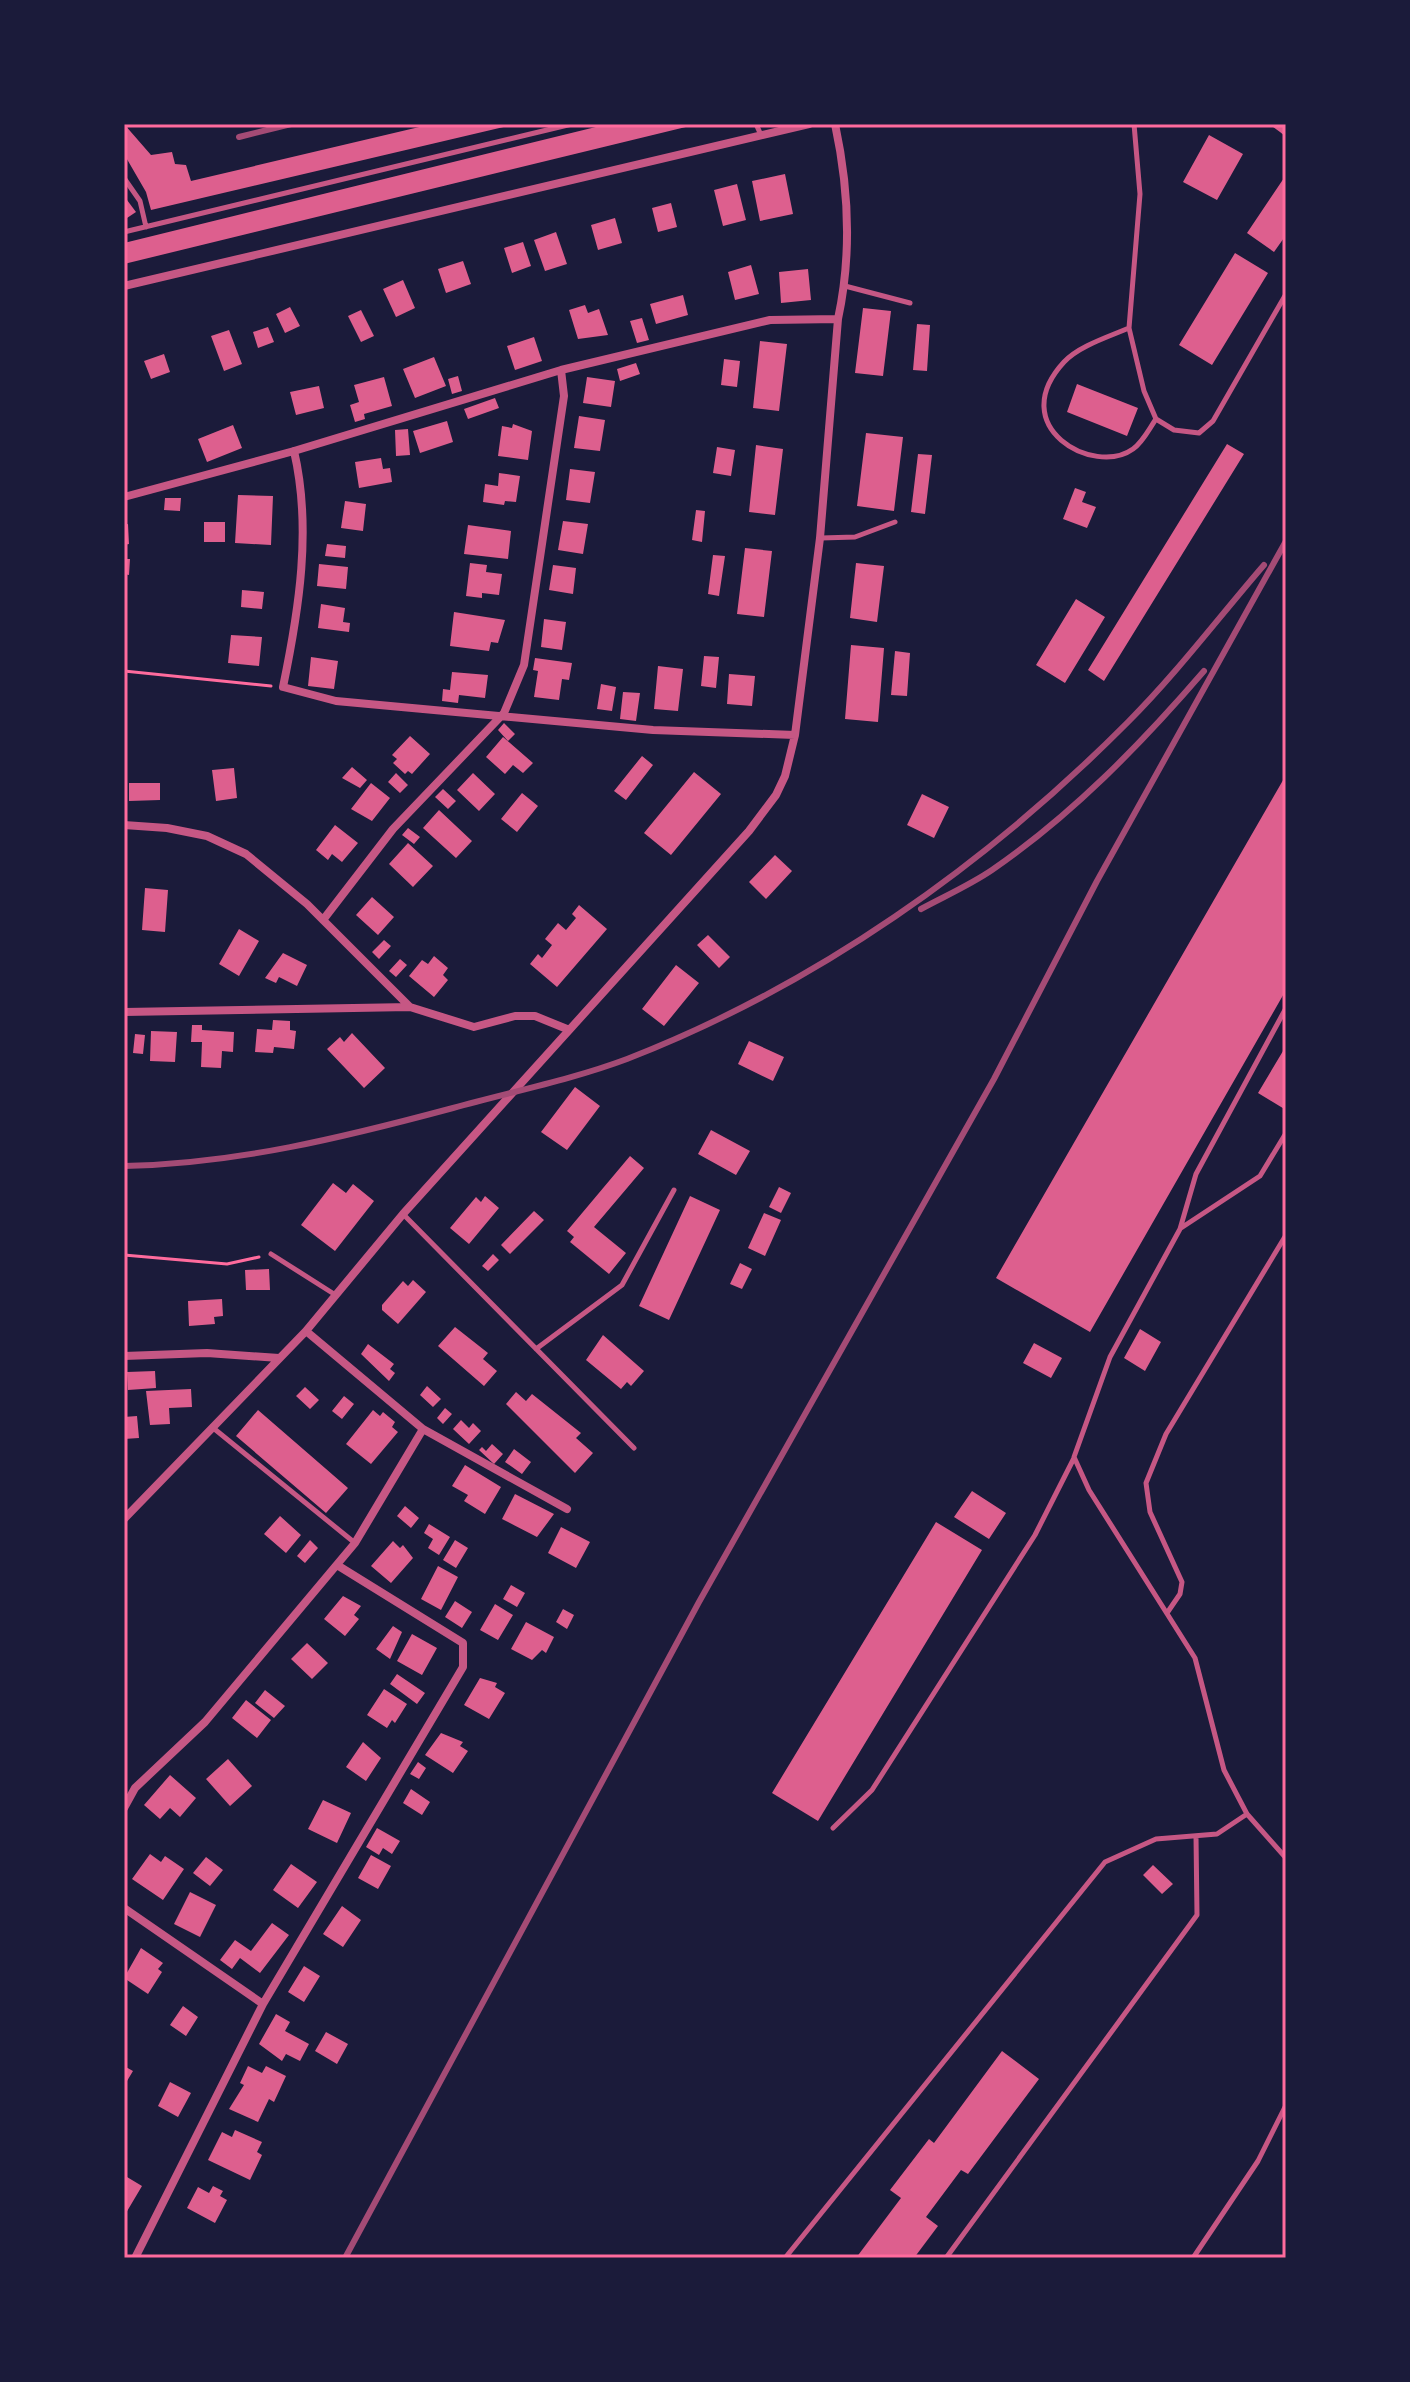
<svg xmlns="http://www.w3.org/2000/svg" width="1410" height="2382" viewBox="0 0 1410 2382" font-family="Arial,sans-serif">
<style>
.building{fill:#dd5f8e}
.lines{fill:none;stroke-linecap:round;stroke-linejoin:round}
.path{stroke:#ff6b9d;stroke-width:3}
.service{stroke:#c65784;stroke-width:5}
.minor{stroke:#c65784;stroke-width:8}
.rail{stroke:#a44b75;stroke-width:6}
.neatline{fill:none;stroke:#ff6b9d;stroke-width:3}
</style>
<rect width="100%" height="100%" fill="#1b1b3a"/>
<path class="building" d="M124 124 151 155 172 152 175 164 186 165 191 181 432 124 512 125 151 210 146 192 124 154Z
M608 124 694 125 124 264V243Z
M1269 124H1286V137L1280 132Z
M1209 135 1243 154 1217 200 1183 182Z
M785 174 793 214 760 221 752 181Z
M1286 175V235L1274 252 1247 233Z
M737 184 746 220 723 226 714 190Z
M124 196 136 212 124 220Z
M671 203 677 227 658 232 652 208Z
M615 218 622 243 598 250 591 225Z
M556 232 567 264 545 271 534 240Z
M523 242 531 266 512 273 504 248Z
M1235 253 1268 273 1212 365 1179 345Z
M463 261 471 284 446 293 438 269Z
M751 265 759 294 735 300 728 272Z
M808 269 811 300 781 303 779 272Z
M403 280 415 308 396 317 383 289Z
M683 295 688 315 656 324 650 304Z
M585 305 588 313 599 309 608 335 578 339 569 310Z
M290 307 300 326 285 333 276 314Z
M863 308 891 311 883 376 855 373Z
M361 310 374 336 361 342 348 316Z
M642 318 649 340 637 343 630 321Z
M917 324 930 325 927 371 913 370Z
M268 327 274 342 258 348 253 332Z
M229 330 242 364 224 371 211 336Z
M534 337 542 361 515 370 507 346Z
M760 341 787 344 779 411 753 408Z
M164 354 170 372 151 379 144 361Z
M434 357 446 386 415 398 403 369Z
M724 359 740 361 737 387 721 385Z
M636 363 640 374 620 381 617 369Z
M458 376 462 391 452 394 448 379Z
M384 377 392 406 364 414 365 419 355 422 350 405 359 402 354 385Z
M587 377 615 381 611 407 583 403Z
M1077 384 1138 408 1127 436 1067 412Z
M319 386 324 408 296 415 290 392Z
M495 398 499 408 468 419 464 409Z
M579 416 605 420 600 451 574 448Z
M447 421 453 442 420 453 413 431Z
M513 424 532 431 528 460 498 456 502 426 512 428Z
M233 425 242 448 207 462 198 439Z
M408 429 410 455 396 456 395 430Z
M866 433 903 437 894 511 857 506Z
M1227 444 1244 454 1104 681 1088 670Z
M756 445 783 449 775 515 749 512Z
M717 447 735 450 731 476 713 473Z
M918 454 932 455 925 514 911 512Z
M381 458 383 469 390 468 392 482 359 488 355 462Z
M570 469 595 472 590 503 566 500Z
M499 473 520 476 516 502 505 501 504 505 483 502 485 484 498 486Z
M1075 488 1086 492 1082 502 1096 507 1087 528 1063 519Z
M238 495 273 496 271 545 235 543Z
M165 498H181L180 511 164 510Z
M345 501 366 504 363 531 341 528Z
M696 510 705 511 702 542 692 540Z
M563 521 588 524 583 554 558 550Z
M204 522H225V542H204Z
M128 524 129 544 124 545V525Z
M468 525 511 531 508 559 464 554Z
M327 544 346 546 345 558 325 556Z
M745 548 772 551 764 617 737 614Z
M713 555 725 556 719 596 708 594Z
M124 559H130L129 575 124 574Z
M470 563 487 565 486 572 502 574 499 595 482 593V598L466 596Z
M856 563 884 566 877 622 850 618Z
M319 564 348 567 346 589 317 586Z
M553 565 576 568 573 594 549 590Z
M242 590 264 592 262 609 241 607Z
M1076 599 1105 617 1065 683 1036 665Z
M321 604 345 608 343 622 350 623 349 632 318 628Z
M454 612 505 620 498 643 491 642 489 651 450 646Z
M544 619 566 622 562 650 541 647Z
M231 635 262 637 259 666 228 663Z
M851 645 884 648 878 722 845 719Z
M895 651 910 653 907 696 891 695Z
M704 656 719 657 716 688 701 686Z
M311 657 338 661 334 689 308 686Z
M535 658 572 663 569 680 562 679 559 700 534 697 538 671 533 670Z
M658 666 683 669 678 711 654 709Z
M452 672 488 675 485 698 459 695 458 703 442 701 443 689 450 690Z
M729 674 755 676 752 706 727 704Z
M601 684 616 687 612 711 597 709Z
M623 692 640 693 636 721 620 719Z
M504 723 515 734 508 741 498 730Z
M410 736 430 754 412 774 408 771 405 774 393 763 397 759 392 755Z
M503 737 533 763 523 773 513 765 505 774 486 757Z
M642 756 653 765 626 800 614 791Z
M352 767 367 780 360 788 342 778Z
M234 768 237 798 216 801 212 770Z
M694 772 721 794 671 855 644 833Z
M396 773 408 785 400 793 388 782Z
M473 773 495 794 479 811 457 790Z
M1286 775V990L1090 1332 996 1278Z
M129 783H160V800L129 801Z
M371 783 390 798 372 821 351 809Z
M443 789 456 801 448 809 435 797Z
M522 793 538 806 517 832 501 819Z
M922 794 949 807 934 838 907 825Z
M439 810 472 841 456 858 423 828Z
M335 825 358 843 342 862 332 854 328 860 316 850Z
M408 828 420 837 414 844 402 835Z
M408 843 433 866 413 887 389 864Z
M775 855 792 871 766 899 749 882Z
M145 888 168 890 165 932 142 930Z
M372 897 394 917 378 935 356 915Z
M579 905 607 929 557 987 530 964 538 954 542 958 552 945 545 939 558 923 566 930 576 918 572 914Z
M239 929 259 941 239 976 219 964Z
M708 935 730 957 719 968 697 945Z
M384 940 391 946 379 959 372 952Z
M283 953 307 965 297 986 279 977 276 983 265 978Z
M434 956 448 968 443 975 448 980 434 997 409 976 422 960 428 964Z
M400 959 407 965 396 977 389 971Z
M676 965 699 983 664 1026 642 1009Z
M273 1020 290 1021V1030L296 1031 294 1049 274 1047 273 1053 255 1052 257 1029 272 1030Z
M192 1025H202V1030L234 1032 233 1052 222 1051 221 1068 201 1067 202 1042H191Z
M151 1031 177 1032 175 1062 150 1061Z
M352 1033 385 1068 364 1088 327 1049 340 1037 344 1042Z
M135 1034 145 1035 143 1054 133 1053Z
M749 1041 784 1057 773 1081 738 1064Z
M1286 1046V1110L1258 1093Z
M575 1087 600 1106 567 1150 541 1132Z
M711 1130 750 1151 736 1175 698 1154Z
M630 1156 644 1168 594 1227 626 1253 609 1274 570 1242 574 1237 567 1231Z
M333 1183 346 1193 353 1184 374 1201 335 1251 301 1225Z
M779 1187 791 1193 781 1213 769 1207Z
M485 1196 499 1208 469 1244 450 1228 476 1197 481 1202Z
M690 1196 720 1210 669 1320 639 1306Z
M534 1211 544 1220 510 1254 501 1245Z
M764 1213 781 1220 765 1256 748 1248Z
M493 1254 499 1260 488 1271 482 1266Z
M740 1263 752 1269 742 1289 730 1284Z
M269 1269 270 1290H246L245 1270Z
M413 1280 426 1292 398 1324 382 1310V1305L403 1281 408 1286Z
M222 1299 223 1316 214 1317 215 1324 189 1326 188 1301Z
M455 1327 488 1353 483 1359 497 1371 484 1386 438 1346Z
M1140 1329 1161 1342 1145 1371 1124 1358Z
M603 1335 644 1371 631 1386 627 1382 621 1389 586 1360Z
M1034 1343 1062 1358 1051 1378 1023 1363Z
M368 1344 394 1364 390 1369 395 1373 389 1381 361 1354Z
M155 1371 156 1388 128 1390 127 1372Z
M427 1386 441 1399 433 1407 420 1395Z
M305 1387 319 1400 310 1409 296 1396Z
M191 1389 192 1407 169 1408 170 1424 150 1425 146 1391Z
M516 1392 526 1401 532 1394 581 1433 576 1438 593 1453 575 1473 506 1404Z
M344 1396 354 1404 342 1419 332 1411Z
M445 1408 452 1414 443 1424 437 1418Z
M258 1410 348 1488 326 1513 236 1436Z
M373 1410 380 1416 383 1412 395 1422 392 1427 398 1432 371 1464 346 1444Z
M137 1416 139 1438 124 1439V1417Z
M461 1420 469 1428 473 1423 481 1431 469 1444 453 1429Z
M492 1444 503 1454 494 1464 479 1450 482 1447 486 1451Z
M514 1449 531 1462 522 1474 505 1462Z
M465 1465 501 1487 485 1514 464 1501 468 1495 452 1486Z
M972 1491 1006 1513 989 1539 954 1517Z
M515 1494 554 1514 537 1537 502 1519Z
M405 1506 419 1518 411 1528 397 1516Z
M280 1516 301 1535 286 1553 264 1534Z
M936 1522 982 1550 818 1821 772 1793Z
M429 1524 450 1537 439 1555 428 1548 433 1539 424 1533Z
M561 1527 590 1542 576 1568 548 1553Z
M310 1540 318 1548 305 1563 297 1556Z
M455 1540 468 1548 456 1568 443 1560Z
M393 1541 400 1548 403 1545 413 1558 391 1583 371 1566Z
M438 1566 458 1577 441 1610 421 1599Z
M511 1585 525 1593 517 1607 503 1599Z
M343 1596 361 1606 354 1615 359 1619 345 1636 324 1619Z
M455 1601 472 1612 462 1628 445 1617Z
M495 1604 513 1615 498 1640 480 1630Z
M563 1609 574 1615 567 1629 556 1622Z
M526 1622 554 1637 546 1653 542 1650 532 1660 511 1649Z
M393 1626 402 1632 390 1659 376 1649Z
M412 1634 437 1648 422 1675 397 1661Z
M307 1643 328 1663 312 1679 291 1659Z
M397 1674 425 1693 417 1704 390 1684Z
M480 1678 497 1683 495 1687 505 1693 489 1719 464 1705Z
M384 1689 407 1704 395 1723 392 1720 387 1728 367 1715Z
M265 1690 285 1706 274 1718 255 1703Z
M246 1700 271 1720 257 1738 232 1718Z
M441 1733 463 1742 460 1746 468 1751 453 1773 425 1755Z
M363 1742 381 1758 366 1781 346 1767Z
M228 1759 252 1786 230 1806 206 1779Z
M418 1762 426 1768 419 1779 410 1774Z
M170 1775 196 1798 180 1817 170 1808 160 1819 144 1805Z
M411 1789 430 1802 422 1815 403 1803Z
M323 1800 351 1813 337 1843 308 1829Z
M377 1828 400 1841 392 1854 383 1848 379 1855 366 1847Z
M150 1854 161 1862 165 1856 184 1869 163 1900 132 1879Z
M371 1855 391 1866 378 1889 358 1878Z
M206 1857 223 1870 210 1886 193 1873Z
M291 1864 317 1882 298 1908 273 1890Z
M1153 1865 1173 1884 1162 1894 1143 1875Z
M190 1892 216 1905 200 1937 174 1924Z
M342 1906 361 1920 343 1947 323 1934Z
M272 1923 289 1935 260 1973 240 1958 232 1969 220 1960 235 1940 251 1951Z
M141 1948 163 1963 158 1969 162 1972 148 1994 124 1978Z
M304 1966 320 1976 304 2002 288 1992Z
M183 2006 198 2017 186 2036 170 2025Z
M276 2014 290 2022 285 2031 309 2044 300 2061 286 2054 282 2061 259 2044Z
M326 2032 348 2044 337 2064 315 2051Z
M1002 2051 1039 2079 968 2174 961 2170 926 2217 938 2226 914 2258H856L901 2198 890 2190 929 2139 934 2143Z
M124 2066 133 2071 124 2086Z
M248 2066 262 2073 266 2066 286 2076 274 2102 269 2099 258 2122 229 2109 244 2085 240 2083Z
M170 2082 191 2093 178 2117 158 2106Z
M235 2130 262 2142 257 2152 262 2155 250 2180 208 2160 222 2132 232 2137Z
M127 2177 142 2186 126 2213 124 2183Z
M213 2186 223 2191 220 2196 227 2200 215 2223 187 2208 198 2187 209 2193Z"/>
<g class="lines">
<path class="path" d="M124 671 271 686
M124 1255 227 1264 259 1257"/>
<path class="service" d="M756 124 761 135
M1134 124 1140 194 1129 328 1144 391 1156 419 1174 430 1199 433 1213 421 1286 294
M124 178 140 201 146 227
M124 232 572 124
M845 286 910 303
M1129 328C1108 337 1079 346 1064 362 1004 427 1094 477 1133 449 1143 442 1149 429 1156 419
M821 538 855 537 895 522
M1286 1008 1196 1174 1180 1229 1110 1357 1074 1457 1089 1490 1195 1658 1224 1770 1247 1814 1286 1858
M403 1214 634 1448
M1181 1228 1260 1176 1286 1133
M271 1254 334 1294
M536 1349 622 1285 674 1190
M212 1427 355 1543
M1167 1613 1180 1594 1182 1582 1150 1512 1146 1483 1166 1434 1286 1235
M833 1828 872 1790 1035 1535 1074 1458
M785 2258 1105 1862 1156 1839 1217 1834 1247 1814
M946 2258 1197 1915 1196 1836
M1193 2258 1258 2161 1286 2105"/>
<path class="minor" d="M124 286 809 124
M294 451C312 528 299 610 283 687L336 701 653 730 795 735
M124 497 294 451 561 370 770 320 838 319
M124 825 167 828 207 836 246 854 307 904 410 1007 474 1027 515 1016H535L567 1029
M323 920 393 829 504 713 524 665 564 396 561 370
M124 1012 410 1007
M306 1331 423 1429 567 1509
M124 1356 207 1353 279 1358
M124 1519 306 1331 403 1214 749 831 776 795 785 776 795 735 820 538 838 319C852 254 849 189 835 124
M124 1808 135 1788 205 1722 355 1543 423 1429
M124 1908 263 2004
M135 2258 263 2004 463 1667V1643L337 1565"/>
<path class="rail" d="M239 137 291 124
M921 909C945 896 970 885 992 870 1072 815 1141 744 1204 671
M124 1166C236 1164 345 1137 453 1108 510 1092 571 1080 627 1059 815 986 986 865 1128 722 1177 673 1219 617 1264 565
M345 2258 699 1602 994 1079 1097 881 1286 541"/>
</g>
<rect width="1410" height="2382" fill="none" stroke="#1b1b3a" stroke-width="252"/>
<rect x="126" y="126" width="1158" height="2130" class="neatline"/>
</svg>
